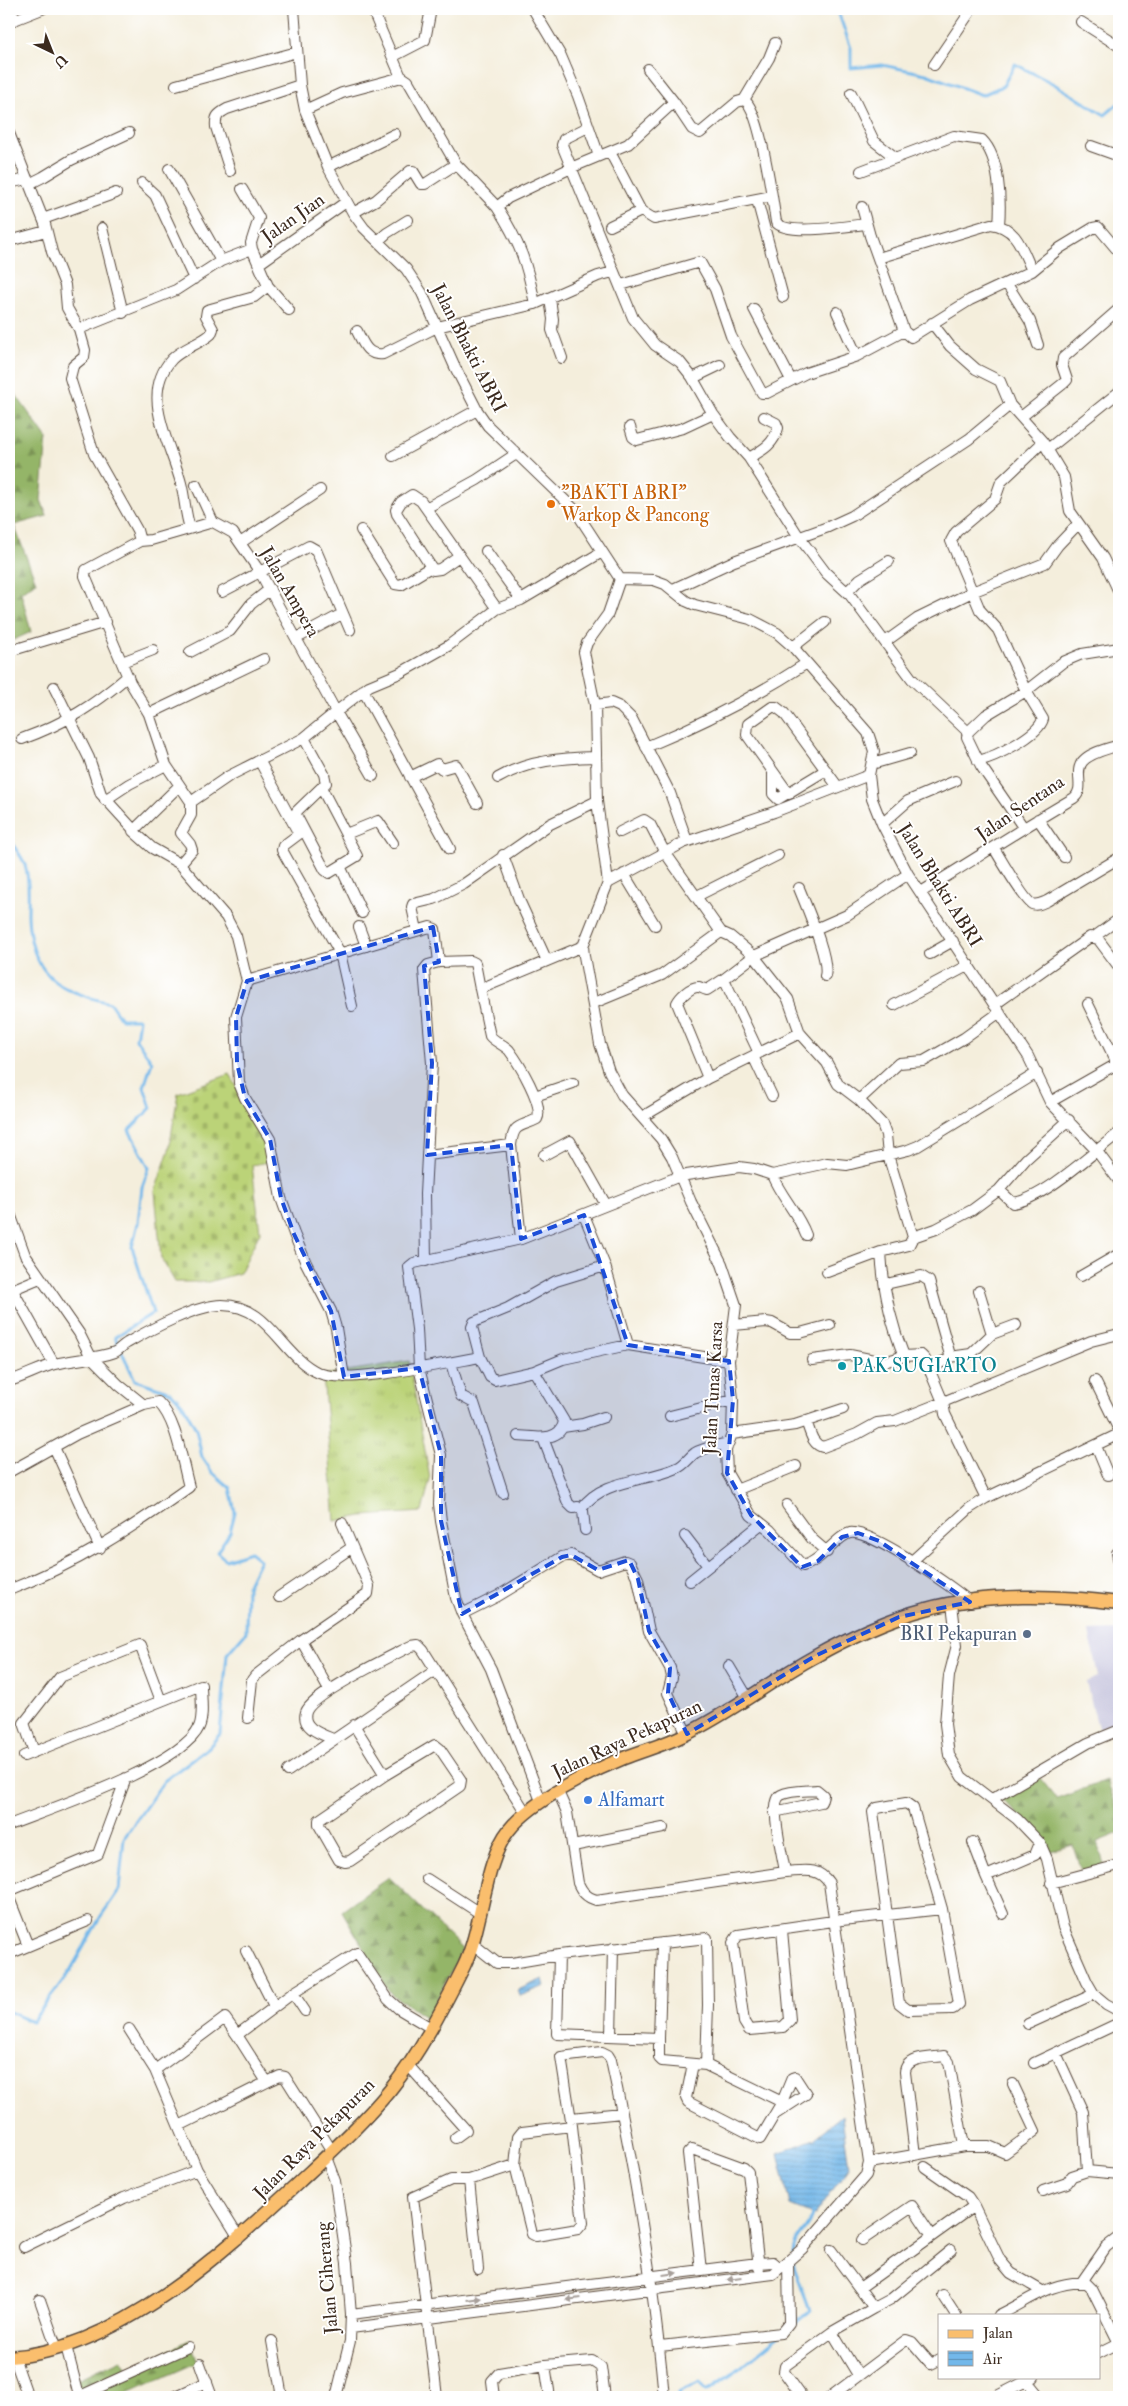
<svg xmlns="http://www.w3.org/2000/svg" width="1128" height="2406" viewBox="0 0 1128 2406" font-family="'IM FELL Double Pica',serif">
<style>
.industrial{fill:#c3c1db}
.grass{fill:url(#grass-tufts);stroke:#7b7e4b}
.forest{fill:url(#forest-firs);stroke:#687043}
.cemetery{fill:url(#cemetery-stones);stroke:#7b7e4b}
.water{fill:url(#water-rules);stroke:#577184}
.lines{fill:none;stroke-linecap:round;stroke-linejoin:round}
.stream{stroke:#73b8ea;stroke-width:3}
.minor-casing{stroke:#57473a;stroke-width:12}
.major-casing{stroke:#57473a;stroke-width:15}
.minor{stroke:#fff;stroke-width:10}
.major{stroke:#fabe6d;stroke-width:12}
.oneway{fill:#a79f9a}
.marked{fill:#1d4ed8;fill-opacity:0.2;stroke:#1d4ed8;stroke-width:4;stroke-dasharray:10 6;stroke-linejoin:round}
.food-dot{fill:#e8710a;stroke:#fff;stroke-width:2}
.culture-dot{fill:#0f9aa8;stroke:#fff;stroke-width:2}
.service-dot{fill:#5c6f8a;stroke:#fff;stroke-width:2}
.shop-dot{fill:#3f7fe0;stroke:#fff;stroke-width:2}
.labels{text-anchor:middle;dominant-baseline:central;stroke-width:4;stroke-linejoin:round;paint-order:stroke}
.street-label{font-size:19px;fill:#3b2a1e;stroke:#fff}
.food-label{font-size:19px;fill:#c56008;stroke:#fff;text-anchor:start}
.culture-label{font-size:19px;fill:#0d838f;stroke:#fff;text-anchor:start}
.service-label{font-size:19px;fill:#4e5e75;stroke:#fff;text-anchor:end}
.shop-label{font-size:19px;fill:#366cbe;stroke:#fff;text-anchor:start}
</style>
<defs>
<pattern id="grass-tufts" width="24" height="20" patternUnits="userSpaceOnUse" patternTransform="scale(1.25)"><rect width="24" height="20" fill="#bbd378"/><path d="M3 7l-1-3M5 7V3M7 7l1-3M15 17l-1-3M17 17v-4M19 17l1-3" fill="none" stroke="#a2b567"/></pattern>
<pattern id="forest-firs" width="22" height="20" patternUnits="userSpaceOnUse" patternTransform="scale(1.25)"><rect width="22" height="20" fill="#94b568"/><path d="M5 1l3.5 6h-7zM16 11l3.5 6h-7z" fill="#7a9355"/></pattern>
<pattern id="cemetery-stones" width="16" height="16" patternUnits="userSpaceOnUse" patternTransform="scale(1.25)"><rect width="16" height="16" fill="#bbd378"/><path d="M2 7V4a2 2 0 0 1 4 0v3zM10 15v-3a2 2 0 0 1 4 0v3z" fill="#a2b567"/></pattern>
<pattern id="water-rules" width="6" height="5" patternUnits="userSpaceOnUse" patternTransform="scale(1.25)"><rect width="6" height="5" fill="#73b8ea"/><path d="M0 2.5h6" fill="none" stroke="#6096bd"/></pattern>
</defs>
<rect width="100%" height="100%" fill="#fff"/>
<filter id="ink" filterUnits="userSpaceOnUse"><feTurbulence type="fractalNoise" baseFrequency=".02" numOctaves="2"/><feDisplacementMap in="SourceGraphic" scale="10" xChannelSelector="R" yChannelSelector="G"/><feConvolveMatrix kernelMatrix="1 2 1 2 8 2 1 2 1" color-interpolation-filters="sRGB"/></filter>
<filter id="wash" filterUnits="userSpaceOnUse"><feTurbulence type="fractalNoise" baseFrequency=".0096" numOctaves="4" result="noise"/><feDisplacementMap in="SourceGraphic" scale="20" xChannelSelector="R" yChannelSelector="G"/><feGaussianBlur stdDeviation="1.12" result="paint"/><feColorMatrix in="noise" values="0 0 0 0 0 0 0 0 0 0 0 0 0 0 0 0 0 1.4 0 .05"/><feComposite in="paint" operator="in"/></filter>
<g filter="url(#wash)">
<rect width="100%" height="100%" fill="#f4eedc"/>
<path class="industrial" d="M1119 1630V1729L1100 1735 1086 1682 1098 1677 1089 1631Z"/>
<path class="grass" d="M409 1361 430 1479 422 1512 362 1516 335 1521 323 1375Z"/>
<path class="forest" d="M9 385 47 439 41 500 47 516 14 525 36 582 21 592 31 632 9 642Z
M1039 1777 1057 1799 1107 1780 1119 1814V1833L1097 1842 1104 1864 1081 1871 1073 1845 1048 1852 1023 1819 1001 1799Z
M389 1877 463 1949 427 2018 391 1994 342 1911Z
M189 2340 198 2362 119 2397H64L78 2393 76 2380 121 2359 129 2372Z"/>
<path class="cemetery" d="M230 1074 250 1112 263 1131 274 1161 252 1165 260 1232 240 1273 208 1282H175L161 1258 155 1191 169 1150 178 1093Z"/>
<path class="water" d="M543 1979 545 1986 520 1996 518 1990Z
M842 2116 849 2167 815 2215 790 2205 778 2153 814 2139Z"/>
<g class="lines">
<path class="stream" d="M837 9 851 48V68L882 65 926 74 982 95 1003 86 1015 64 1054 84 1105 115 1119 103
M9 839C14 847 22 856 25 865 30 879 28 900 28 915 30 974 57 991 110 1003L121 1019H139L136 1039 152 1062 144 1087 151 1108 129 1130 149 1168 142 1187 138 1223 132 1247 153 1313 115 1337 135 1380 171 1392 183 1405 196 1429 202 1457 212 1472 230 1488 235 1512 230 1532 217 1552 226 1560 250 1552 260 1560 247 1586 246 1632 227 1654 220 1734 209 1747 164 1781 124 1838 119 1890 101 1916 70 1971 32 2022 9 2012
M793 2253C793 2237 812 2228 812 2212
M790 2327 810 2311 793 2264
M681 2397 678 2393 700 2382 707 2391 731 2375 779 2336"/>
</g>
</g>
<g filter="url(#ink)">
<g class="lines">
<g class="minor-casing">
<path id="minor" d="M9 9 15 19
M294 9 300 85 305 110 328 167 353 213 364 228 406 269 422 293 455 367 477 410 488 426 575 510 620 579 654 580 665 584 686 601 695 605 750 619 777 633 793 647 868 733 874 751 869 775 872 799 882 824 908 874 1028 1056 1050 1102 1096 1150 1119 1181
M372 9 401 77
M533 9 561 56 578 96 599 156
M9 22 42 9
M1081 22 1119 46
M394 56 425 40 431 9
M934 65 972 9
M648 69 674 102
M176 85 297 52
M851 93 874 141 896 158
M744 100 769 58 775 43
M305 110 342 93 402 77 408 81 456 164 497 207 508 198 573 167 628 144 674 102 692 129 700 133 737 102 744 100C758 108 769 178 772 196
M588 127 564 139 562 145 633 318 655 345 680 362 692 377 713 414 730 437 749 458 799 537 826 573 850 595 912 679 968 732 967 737 981 766 1023 827
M9 133 45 224 52 252 65 285 67 308 79 329 85 350 84 357 73 366 70 378 94 454 137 530 140 541 151 540 213 522 233 533 260 572 336 712 369 686 400 673 448 646 497 609 521 600 602 552
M1091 146 1119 156
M610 152 641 211 654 219 772 196 776 222C785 236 849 226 866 224
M328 167 395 134
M169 169 221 261
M230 171 216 127C215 116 218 114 227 109L300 85
M861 171 954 136 982 140C1000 158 1001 201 999 225
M9 183 27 179
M142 183 155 195 194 279
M29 184 43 177 71 160 129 133
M242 189 259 218 251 243 252 249
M757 200 783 297
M497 207C520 243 527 263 535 304
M862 207 870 236 904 331 911 337 970 300 1032 271 1060 248 1093 228 1098 227 1119 252
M353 213 376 200 410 171H413L421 184H425L456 164
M43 219 116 193
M610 226 641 211
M102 228 123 313
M9 241 46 231
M378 241 387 233 408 220
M878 258 991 224C1017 227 1022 249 1032 271
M260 263 346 202
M1007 284 1030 321 1038 345
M621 285 700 262 715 289 731 336 762 393H767L806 373 857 356 904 331
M268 286 289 310
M550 299 553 319 552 330 562 358
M754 309 791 380
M837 312 857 356
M932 323 950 346 976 369 1000 381 1010 405 1043 442 1064 477 1070 511 1103 558 1119 592
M79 329 176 290 221 261 252 249 268 286 254 297 207 310 206 316 213 329 211 334C200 344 183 348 172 359 139 395 171 444 181 483 185 498 185 514 190 528
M357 331C363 343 367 356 383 354L437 327 535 304 598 276 613 272
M693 378 720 365
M1021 417 1064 383 1067 380 1062 365 1063 358 1119 309
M630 427 633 437 637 440 683 428 713 414
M1048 449 1119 392
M393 456 477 410
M749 458C763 450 774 444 778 428L776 423 764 417
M196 485 213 522
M426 508 477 480 516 454
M361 530 395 584 401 585 431 567
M140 541 86 570 85 576 130 682 149 714 166 765 191 802 229 776 304 738 336 712 373 776
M240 543 320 490
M486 551 521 600
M459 556 440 569 433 570 397 514 396 510 401 502 412 495 421 501 497 609
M673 589 734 561 828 527 852 516 969 439 1010 405
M222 592 309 546 316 550 350 630
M847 592 860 579 889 561
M297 638 342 614
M885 642 917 619 972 592 1045 563 1058 545 1078 524
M793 647 825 622
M13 650 106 622
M190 652 230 631 251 604 270 589
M122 662 153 650
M54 687 89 758 101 794 133 829
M363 690 450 849
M595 705 611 703 620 707 632 719 670 793 687 841
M149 714 264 659
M968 732 986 715 1026 691 1063 662 1082 654 1119 648
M304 738 324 774 326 783 297 811 296 815 325 870 329 873 357 856 322 789
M22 739C66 723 93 706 128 676
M646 747C702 724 756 696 807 663
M259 760 299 834 283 846 282 850 340 953 352 1006
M978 761C995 757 1038 736 1043 719L1026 691 998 630 980 610 951 541 956 532 995 499 1001 482 1043 442
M872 764 910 753
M773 774V794L778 799 826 770
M869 775 774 812 683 843 608 883 583 946 584 956 600 1044 609 1071 622 1095 661 1139 672 1157 691 1202 722 1264 736 1305 729 1361 733 1400 732 1434 726 1450 727 1473 751 1515 770 1530 803 1566C823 1560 837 1536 850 1533 870 1529 953 1587 970 1602
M410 777 437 764 442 769 456 765 477 803
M498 778C529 760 562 758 596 757
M179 786 133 831 152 848 180 864 226 917 236 936 247 981 236 1017 239 1083 245 1098 270 1139 281 1198 294 1234 306 1263 331 1311 336 1328 344 1377
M789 794 747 735 748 724 772 707H776L784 713 838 787
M105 800 129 784 166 765
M1038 819 1064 857
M882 824 908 801 955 781
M620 832 644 820 650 824 664 851 721 932 730 936 754 956 788 999 800 1033 827 1063 838 1084 859 1100 882 1124 886 1135 888 1155 913 1237
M346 834 378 821 393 843
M994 848C1000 858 1024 900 1032 904 1037 906 1042 903 1047 901L1119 858
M503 855 520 902 547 961
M180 864 192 850 190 844 181 833 191 815V802
M341 868 362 913
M624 874 655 925
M608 883 597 801 595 705 584 652 587 643 608 614 620 579
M799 888C806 906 830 959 825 976
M921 892C972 861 1022 828 1074 798 1086 788 1073 772 1083 761 1091 752 1108 749 1119 745
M697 896 778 855
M359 927 366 946
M417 930 412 907 413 904 434 899 464 884 550 824 597 801
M1094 937 1119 919
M930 954 953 941
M247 981 430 927 435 929 439 962 471 961 475 963 480 989 583 946
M480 989 490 1036C495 1042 503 1044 509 1050 518 1062 545 1105 537 1119 520 1128 514 1122 511 1145L521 1239
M594 1003 662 975 721 932
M894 1005 969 965
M994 1005 1090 937 1098 939 1119 967
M759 1053 724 979 754 956 847 915 908 874
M753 1056 772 1096
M708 1078 677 1003C680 997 691 986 699 987 702 988 704 989 707 990L724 979
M535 1096 573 1083
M859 1100 899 1063 924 1061 964 1038 1000 1012
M1050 1102 1115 1065V1059L1088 1004
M642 1117 708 1078 800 1033
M1069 1120 1026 1159 999 1190 972 1210 936 1229 913 1237 909 1245 881 1252C883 1286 891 1324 904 1356L921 1355 925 1359 943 1402 1091 1341 1119 1334
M427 1155 511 1145
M544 1155 570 1141 606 1205
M772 1175C781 1197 798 1213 806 1235
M999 1190 1013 1203C1044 1199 1093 1152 1119 1133
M9 1211 25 1255 79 1333 91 1357 119 1385 144 1405 158 1402C177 1420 182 1462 189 1487 129 1530 78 1563 9 1590
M584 1215 605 1266 628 1345
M426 1261 425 1194 432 1063 424 970 428 965 439 962
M827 1272 881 1252
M1081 1276 1119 1254
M886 1284 921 1276 929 1281 950 1355 949 1359 929 1368
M12 1289 54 1364
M9 1291 40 1278
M979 1291 992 1334
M734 1325 766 1322 772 1323 790 1333H800L830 1325
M480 1357 472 1327 474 1322 508 1308 556 1281 605 1266
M950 1357 971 1354 992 1334 1016 1325
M812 1360 850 1355 884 1362 904 1356
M451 1363 461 1396 474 1403 503 1493
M9 1381C24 1377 39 1368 55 1364 74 1359 96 1359 115 1352 119 1350 123 1345 127 1343 149 1330 196 1305 222 1305 270 1305 281 1356 319 1373 346 1385 447 1363 480 1357L490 1377 495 1380 534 1371 563 1359 628 1345 729 1361
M1095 1381 1119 1430
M670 1416 733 1400
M806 1421C810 1431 812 1445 823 1447L857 1434 877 1423 895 1421 943 1402 945 1414 986 1498
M563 1427 583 1424 604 1417
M732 1434 795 1425 843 1409
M518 1436C534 1437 561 1443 564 1421L534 1371
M543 1438 568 1503 573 1508 578 1507 583 1511 585 1530
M1096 1446 1108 1475
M54 1447 100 1548
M9 1472 77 1434 144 1405
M736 1490 796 1466
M787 1505 812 1539 827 1552
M582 1508C602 1479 646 1482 677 1468 685 1465 688 1458 695 1453 704 1447 717 1446 728 1443
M685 1536 708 1566
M1117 1553 1119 1563
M911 1562 970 1508 986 1498 1119 1434
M690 1581 761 1524
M279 1597 351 1548
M952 1604 957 1645 949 1676 945 1724 949 1755 962 1777 1017 1819 1040 1843 1047 1859 1063 1927 1087 1982 1094 1994 1106 2004 1119 2011
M462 1614 498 1596 562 1557 571 1555 598 1570 625 1561 630 1563 638 1579 649 1631 670 1668 672 1677 668 1693 687 1734
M301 1640 329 1690
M729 1666 748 1698
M248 1718 252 1680 255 1676 301 1640 368 1594 369 1586 342 1523
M354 1725 385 1775
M333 1739C321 1734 301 1728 306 1712 312 1694 392 1656 411 1646L418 1645 423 1650 526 1813
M435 1745 440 1749 461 1780 460 1786 350 1861 345 1862 339 1860 319 1825V1820L385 1775Z
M34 1752 24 1723 60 1677 140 1645 161 1701
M288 1771 436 1670
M992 1799 1088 1743 1117 1731 1119 1735
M541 1801 491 1669 462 1614 456 1598 441 1521 439 1504 441 1455 419 1368 417 1329 409 1267 414 1263 521 1239 680 1176 739 1167 754 1169 772 1175 827 1163 847 1165 908 1150 918 1146 1037 1073
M906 1803 913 1808 942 1909 959 2004 953 2009 908 2010 899 2003 873 1812 877 1808Z
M774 1812 821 1802 823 1795 817 1790C807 1791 790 1790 781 1795 768 1802 783 1856 785 1872
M9 1825C50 1809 182 1765 199 1727 204 1716 201 1697 201 1685L24 1756
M973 1842 986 1876 1035 1855 1040 1843
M573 1846 663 1828
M986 1876 1003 1914
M427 1879 481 1914
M1051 1883 1119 1865
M9 1891 98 1854 126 1778
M9 1898 28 1946
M782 1930 790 2020 783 2027 749 2030 744 2022 733 1943 738 1935 833 1921 942 1909
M473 1944 497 1963H512L559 1955 707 1938 708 2005 706 2065 662 2061 659 2058V2038L557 2034 559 1955
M246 1951 274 2006
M9 1954 88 1921
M293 1993 305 2011
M1028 2024 1094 1994
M129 2029 155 2070 197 2170 239 2238
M237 2035 267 2082
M611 2036 613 1948
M659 2038 662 1943
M1056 2053 1083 2112 1087 2171
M1034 2063 1119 2023
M693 2064 686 2098 688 2102 760 2139 782 2102 706 2065
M408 2065 466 2130 455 2138
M155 2070 225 2018 237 2035 293 1993 357 1953 388 1999 399 2009 431 2028
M777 2113 806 2094 795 2077 792 2078 782 2102
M571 2118 622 2113
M179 2126 267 2082 280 2076 285 2077 332 2151
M915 2155 905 2072C906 2056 931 2058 944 2056L949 2062 964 2146
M326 2157 335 2181 347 2263 351 2314 350 2341 336 2397
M869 2163 964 2146H989L1005 2153 1035 2131 1013 2084
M515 2165 532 2234 536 2236 578 2229 583 2223 572 2126
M925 2167 968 2197 974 2206 1000 2260 1011 2273 1042 2291
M469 2180 478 2269
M1043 2191 1067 2183 1072 2176 1087 2171 1119 2174
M862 2240 912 2206 932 2236
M24 2247 124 2198 197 2170
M701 2270 688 2153 692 2149 744 2168 748 2172 759 2268
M1081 2283 1106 2247 1119 2237
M861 2287 974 2206
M943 2295 956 2315
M40 2300 57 2349
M874 2308 891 2299 951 2250
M351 2314 758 2263 773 2262 780 2268
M999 2315C1027 2302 1052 2280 1086 2283L1092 2289 1119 2343 1099 2353
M351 2328 773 2274 802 2249 866 2175 869 2163 829 1883C818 1866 803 1871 785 1872L596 1900C586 1897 582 1892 578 1883L567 1812 558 1792
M832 2332 858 2375
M272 2341 282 2397
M66 2346 79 2396
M660 2346 781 2333 789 2323 788 2262
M14 2357 28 2397
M200 2364 212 2397
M545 2365 550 2397
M1027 2381 1040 2397
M78 2397 188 2347
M174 2397 207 2382
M437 2397 413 2197 451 2180H469L515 2165 518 2137 522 2132 572 2126 561 2057 602 2052 608 2055 611 2060C635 2171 654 2284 664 2397
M494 2397 492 2381 499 2373 545 2365 592 2361 601 2367 605 2397
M802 2397 784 2372 785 2366 832 2332 874 2308 831 2250
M830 2397 906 2340 912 2342 931 2364 939 2360
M995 2397 1034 2377"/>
</g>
<g class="major-casing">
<path id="major" d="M9 2357C117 2351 224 2252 299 2182 331 2152 363 2123 390 2090 420 2053 443 2008 464 1966 483 1926 484 1861 509 1830 532 1801 589 1772 624 1758 644 1750 664 1745 684 1735 730 1713 770 1681 814 1657 845 1639 891 1618 926 1609 984 1593 1061 1595 1119 1603"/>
</g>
<use href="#minor" class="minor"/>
<use href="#major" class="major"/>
</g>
<defs><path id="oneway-solid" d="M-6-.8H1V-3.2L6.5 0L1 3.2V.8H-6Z" transform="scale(1.25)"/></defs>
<g class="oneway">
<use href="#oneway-solid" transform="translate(670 2274) rotate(-8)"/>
<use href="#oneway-solid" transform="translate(734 2279) rotate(173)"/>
<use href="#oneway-solid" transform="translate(474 2299) rotate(-7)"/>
<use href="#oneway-solid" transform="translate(573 2299) rotate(173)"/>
</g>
</g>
<path class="marked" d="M433 927 439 962 424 966 432 1063 427 1155 511 1145 521 1239 584 1215 628 1345 729 1361 733 1400 727 1473 751 1515 802 1567 818 1561 842 1537 858 1533 879 1541 970 1602 899 1617 815 1656 687 1734 668 1693 670 1668 649 1631 638 1579 629 1560 598 1570 571 1555 562 1557 462 1614 441 1521V1455L419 1368 344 1377 331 1311 294 1234 281 1198 270 1139 245 1098 237 1063 236 1017 247 981Z"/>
<circle class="food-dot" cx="551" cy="504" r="5"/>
<circle class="culture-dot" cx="842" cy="1366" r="5"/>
<circle class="service-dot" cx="1027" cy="1634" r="5"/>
<circle class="shop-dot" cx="588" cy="1800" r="5"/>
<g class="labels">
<g class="street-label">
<text transform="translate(293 218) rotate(-35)">Jalan Jian</text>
<text transform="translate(469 348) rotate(63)">Jalan Bhakti ABRI</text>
<text transform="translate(290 592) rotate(60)">Jalan Ampera</text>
<text transform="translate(1020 808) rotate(-34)">Jalan Sentana</text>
<text transform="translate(940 885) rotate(58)">Jalan Bhakti ABRI</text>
<text transform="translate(713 1388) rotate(-87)">Jalan Tunas Karsa</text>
<text transform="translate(627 1739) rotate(-25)">Jalan Raya Pekapuran</text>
<text transform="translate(314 2139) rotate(-45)">Jalan Raya Pekapuran</text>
<text transform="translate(327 2278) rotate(-95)">Jalan Ciherang</text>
</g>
<g class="food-label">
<text x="561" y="493">"BAKTI ABRI"<tspan x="561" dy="22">Warkop &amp; Pancong</tspan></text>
</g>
<g class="culture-label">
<text x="852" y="1366">PAK SUGIARTO</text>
</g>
<g class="service-label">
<text x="1017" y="1634">BRI Pekapuran</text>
</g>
<g class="shop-label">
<text x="598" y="1800">Alfamart</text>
</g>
</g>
<rect width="1128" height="2406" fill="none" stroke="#fff" stroke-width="30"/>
<rect x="938" y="2314" width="162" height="65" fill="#ffffff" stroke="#b1aaa5"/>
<rect x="948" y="2330" width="25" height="8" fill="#fabe6d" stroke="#b1aaa5"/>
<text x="983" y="2338" font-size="15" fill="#3b2a1e">Jalan</text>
<rect x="948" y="2351" width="25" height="15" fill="url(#water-rules)" stroke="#b1aaa5"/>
<text x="983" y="2364" font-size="15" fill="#3b2a1e">Air</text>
<g transform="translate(52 52) rotate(137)" stroke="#ffffff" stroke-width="4" paint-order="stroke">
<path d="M0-4L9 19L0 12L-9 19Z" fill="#3b2a1e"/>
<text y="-8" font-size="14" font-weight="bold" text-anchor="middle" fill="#3b2a1e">U</text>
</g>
</svg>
